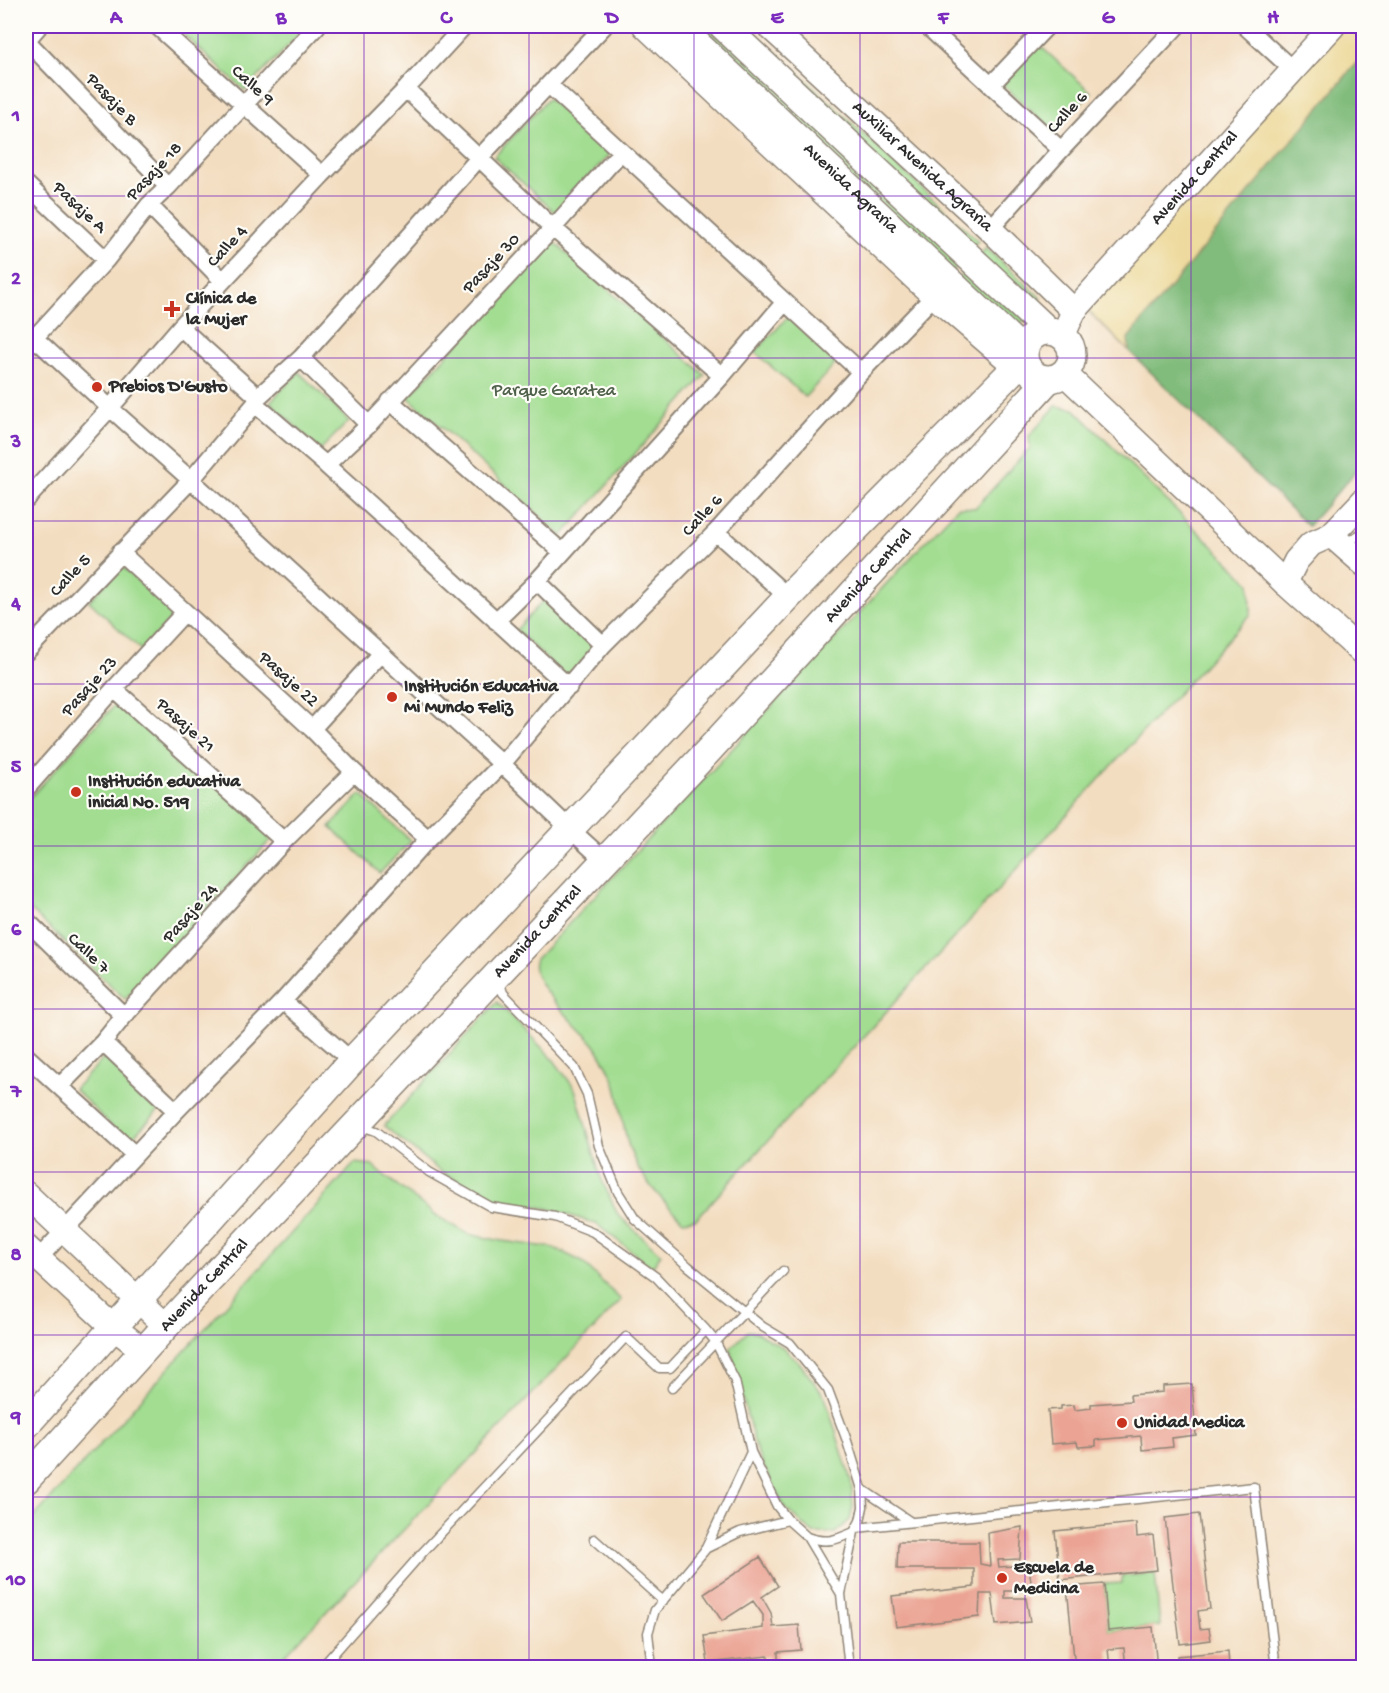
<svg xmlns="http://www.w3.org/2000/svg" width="1389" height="1693" viewBox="0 0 1389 1693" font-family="'Gochi Hand',sans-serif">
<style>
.green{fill:#a2dd91;stroke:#66845e;stroke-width:1.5}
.forest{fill:#81bc7b;stroke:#567453;stroke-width:1.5}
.sand{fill:#eeda9e;stroke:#8c8264;stroke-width:1.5}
.building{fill:#eba494}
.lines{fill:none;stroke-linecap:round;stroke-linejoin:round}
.lane-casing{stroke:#8f8476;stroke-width:11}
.street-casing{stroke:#8f8476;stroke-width:20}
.secondary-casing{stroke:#8f8476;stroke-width:27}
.primary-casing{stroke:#8f8476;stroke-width:30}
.lane{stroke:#fff;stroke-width:8}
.street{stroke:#fff;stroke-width:16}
.secondary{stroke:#fff;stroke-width:24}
.primary{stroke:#fff;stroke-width:27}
.grid{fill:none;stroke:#7b2cbf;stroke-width:1.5;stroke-opacity:0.55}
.poi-dot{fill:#c8321e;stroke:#fdfcf7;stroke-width:2}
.labels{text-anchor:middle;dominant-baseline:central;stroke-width:4.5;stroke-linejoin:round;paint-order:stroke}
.street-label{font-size:18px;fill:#2b2b2b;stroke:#fdfcf7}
.poi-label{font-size:18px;font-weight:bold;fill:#2b2b2b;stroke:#fdfcf7;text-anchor:start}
.park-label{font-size:18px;fill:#4f604a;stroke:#fdfcf7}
.neatline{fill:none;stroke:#7b2cbf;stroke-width:2}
.grid-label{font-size:20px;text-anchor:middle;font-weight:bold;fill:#7b2cbf}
</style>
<rect width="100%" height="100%" fill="#fdfcf7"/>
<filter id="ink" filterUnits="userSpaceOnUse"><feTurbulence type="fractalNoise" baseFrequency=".0167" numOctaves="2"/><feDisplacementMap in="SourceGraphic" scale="12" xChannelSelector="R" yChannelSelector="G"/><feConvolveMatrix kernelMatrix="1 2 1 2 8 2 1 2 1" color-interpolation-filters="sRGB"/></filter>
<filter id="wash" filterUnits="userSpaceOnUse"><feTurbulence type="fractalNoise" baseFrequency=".008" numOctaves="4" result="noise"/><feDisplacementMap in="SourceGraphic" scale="24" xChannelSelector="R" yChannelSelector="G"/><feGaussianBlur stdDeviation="1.35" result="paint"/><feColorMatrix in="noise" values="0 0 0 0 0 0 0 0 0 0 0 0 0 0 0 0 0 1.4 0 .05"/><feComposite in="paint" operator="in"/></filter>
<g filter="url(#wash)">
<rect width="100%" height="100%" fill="#f3ddc0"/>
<path class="green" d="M174 26H307L245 91Z
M684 26H718L967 256 951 273Z
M730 26H748L978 241 970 250Z
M1038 44 1091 92 1054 132 1002 84Z
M548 98 610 154 556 213 494 157Z
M553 241 705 375 562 536 408 397Z
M986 248 1041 298 1033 307 977 258Z
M973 263 1028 316 1015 331 958 279Z
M789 316 838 361 805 397 755 352Z
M299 372 349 421 320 450 270 402Z
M1056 406 1074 409 1250 583 1251 614 696 1219 683 1221C661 1198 639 1178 629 1147 622 1125 621 1102 614 1080 610 1069 602 1057 596 1047 584 1029 524 982 536 959L958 507 975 508 1030 448 1029 436Z
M122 566 175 616 141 650 89 601Z
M545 599 596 647 567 678 516 630Z
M120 699 276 834 125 999 26 906V802Z
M361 794 411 841 380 873 330 827Z
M497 1002 553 1059 575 1089 601 1178 618 1215 661 1254 652 1267 596 1224 550 1209 493 1199 441 1172 384 1126Z
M110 1052 164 1105 128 1142 74 1089Z
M355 1163 371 1165 437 1216 468 1234 502 1241 554 1248 581 1261 621 1300 274 1667H26V1526Z
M748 1331 756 1332 784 1348 802 1366 825 1397 851 1481 853 1506 850 1520 835 1533H813L784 1507 757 1453 730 1349Z
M1155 1573 1160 1626 1108 1631 1104 1584 1122 1583V1576Z"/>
<path class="forest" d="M1363 55V463L1308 526 1129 351 1128 338Z"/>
<path class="sand" d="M1343 26H1363V55L1128 338 1129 351 1085 308Z"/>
<g id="blocks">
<path class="building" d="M1192 1384 1196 1435 1172 1438 1173 1447 1142 1450 1141 1436 1096 1440V1446L1078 1447 1077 1442 1051 1444 1048 1410 1061 1409V1406L1074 1405 1075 1410 1091 1408V1404L1131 1401 1130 1395 1163 1392V1386Z
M1199 1514 1210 1609 1198 1611 1200 1629 1209 1628 1211 1640 1180 1644 1165 1518Z
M1136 1523 1137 1537 1153 1535 1157 1570 1060 1580 1055 1531Z
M1022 1527 1020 1559 998 1560 999 1567 1029 1565 1032 1591H1005V1598H1026L1030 1622 996 1625 992 1594H980L979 1617 896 1627 892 1596 974 1587V1569H897L898 1542H979L980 1564 990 1566 988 1533Z
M760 1557 778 1586 762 1597 771 1613 773 1627 799 1625 801 1650 778 1652V1668H769L768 1656 708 1663 704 1636 763 1628V1615L753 1601 722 1621 704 1594Z
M1104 1584 1108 1631 1153 1627 1157 1668H1126L1124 1648 1108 1649 1110 1668H1075L1067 1587Z
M1228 1651 1229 1668H1178L1177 1656Z"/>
</g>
</g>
<g filter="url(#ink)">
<use href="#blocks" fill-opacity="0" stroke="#8f8476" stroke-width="1.5"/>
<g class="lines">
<g class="lane-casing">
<path id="lane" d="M1346 543 1364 532
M499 980 503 993 574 1067 587 1094 599 1146 618 1192 635 1219 688 1266 763 1327 790 1343 828 1390 846 1438 862 1489 863 1507 860 1521 854 1532 841 1594 849 1668
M361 1126 376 1131 429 1172 491 1207 555 1217 593 1232 656 1277 706 1330 715 1341 735 1381 751 1452 777 1506 788 1520 807 1537 841 1594
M672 1388 783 1271
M862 1489 911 1522
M856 1528 1254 1487 1276 1668
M807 1537C827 1544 836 1540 854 1532
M594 1539 663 1601
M705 1549 740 1532 788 1520
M321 1668 423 1552 626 1337 659 1368H670L706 1330
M652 1668 648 1633 655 1610 705 1550 751 1452"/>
</g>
<g class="street-casing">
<path id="street" d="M157 26 322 175
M927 26 1061 150
M1245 26 1293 70
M26 40 168 187
M26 41 39 26
M549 85 861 372
M991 85 1047 26
M406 89 553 228 722 376
M26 184 106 260
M149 205 223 281
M990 229 1061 150 1177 26
M180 327 258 397
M26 330 110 408 191 480 502 764 570 829 604 860
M26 347 106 260 149 205 168 187 317 26
M301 358 369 425
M390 401 562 552
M255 404 326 465 569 687
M326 465 369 425 553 228 621 152
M26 500 110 408 180 327 322 175 406 89 464 26
M716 532 788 597
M120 552 312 729 354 772 428 839
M537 581 603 645
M496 621 537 581 722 376 784 303
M26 652 191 480 255 404 258 397 301 358 479 158 604 26
M114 689 284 841
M312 729 380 654
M26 789 114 689 184 613
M26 920 124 1016
M283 1001 352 1061
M103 1042 176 1111
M26 1056 135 1155
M60 1086 103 1042 124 1016 284 841 354 772
M38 1259 176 1111 283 1001 428 839 502 764 603 645 716 532 861 372 934 296"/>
</g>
<g class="secondary-casing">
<g id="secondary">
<path d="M645 26 934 296 1005 357 1023 355"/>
<path id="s1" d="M769 26 990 229 1074 311"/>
<path id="s2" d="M1063 335 1074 311 1333 26"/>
<path d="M1064 373 1285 583 1364 654"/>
<path d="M1331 535 1364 564"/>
<path d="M1285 583 1296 561 1311 544 1331 535 1364 500"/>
<path d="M26 1194 166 1326"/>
<path d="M26 1247 113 1327 143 1350"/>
</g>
</g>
<g class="primary-casing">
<g id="primary">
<path id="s3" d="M678 26 1023 351"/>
<path d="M723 26 1047 330"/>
<circle cx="1048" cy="355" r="24"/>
<path d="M26 1425 352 1061 788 597 1023 360"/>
<path id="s4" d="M26 1480 166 1326 710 749 1048 380"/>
</g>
</g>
<use href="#lane" class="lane"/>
<use href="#street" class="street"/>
<use href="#secondary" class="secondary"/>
<use href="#primary" class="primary"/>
</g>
</g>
<path class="grid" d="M198 26V1668M364 26V1668M529 26V1668M694 26V1668M860 26V1668M1025 26V1668M1191 26V1668M26 196H1364M26 358H1364M26 521H1364M26 684H1364M26 846H1364M26 1009H1364M26 1172H1364M26 1335H1364M26 1497H1364"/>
<g class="poi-dot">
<path d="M169 300h6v6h6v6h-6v6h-6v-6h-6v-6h6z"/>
<circle cx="97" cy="387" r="6"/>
<circle cx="392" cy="697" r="6"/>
<circle cx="76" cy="792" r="6"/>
<circle cx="1122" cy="1423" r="6"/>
<circle cx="1002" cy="1578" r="6"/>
</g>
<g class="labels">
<g class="street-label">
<text transform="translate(252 86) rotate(42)">Calle 9</text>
<text transform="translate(111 100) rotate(46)">Pasaje B</text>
<text transform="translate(1068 113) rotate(-47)">Calle 6</text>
<text stroke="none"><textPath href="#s1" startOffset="208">Auxiliar Avenida Agraria</textPath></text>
<text transform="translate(155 172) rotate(-47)">Pasaje 18</text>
<text stroke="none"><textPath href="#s2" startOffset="206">Avenida Central</textPath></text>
<text stroke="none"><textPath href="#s3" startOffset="237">Avenida Agraria</textPath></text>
<text transform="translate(79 208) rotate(43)">Pasaje A</text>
<text transform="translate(228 247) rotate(-47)">Calle 4</text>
<text transform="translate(492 264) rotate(-47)">Pasaje 30</text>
<text transform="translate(703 516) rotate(-47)">Calle 6</text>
<text stroke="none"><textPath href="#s4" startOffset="1236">Avenida Central</textPath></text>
<text transform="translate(71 576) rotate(-47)">Calle 5</text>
<text transform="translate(288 680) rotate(42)">Pasaje 22</text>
<text transform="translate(90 687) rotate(-48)">Pasaje 23</text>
<text transform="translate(185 726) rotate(42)">Pasaje 21</text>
<text transform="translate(191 914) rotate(-48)">Pasaje 24</text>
<text stroke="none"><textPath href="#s4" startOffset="750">Avenida Central</textPath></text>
<text transform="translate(88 954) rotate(44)">Calle 7</text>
<text stroke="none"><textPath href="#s4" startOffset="264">Avenida Central</textPath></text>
</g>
<g class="poi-label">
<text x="186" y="299">Clínica de<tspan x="186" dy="21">la Mujer</tspan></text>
<text x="109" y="387">Prebios D'Gusto</text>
<text x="404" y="687">Institución Educativa<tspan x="404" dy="21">Mi Mundo Feliz</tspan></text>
<text x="88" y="782">Institución educativa<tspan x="88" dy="21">inicial No. 519</tspan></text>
<text x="1134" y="1423">Unidad Medica</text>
<text x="1014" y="1568">Escuela de<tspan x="1014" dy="21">Medicina</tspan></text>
</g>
<g class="park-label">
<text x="554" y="391">Parque Garatea</text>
</g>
</g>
<rect width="1389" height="1693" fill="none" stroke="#fdfcf7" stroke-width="66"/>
<rect x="33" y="33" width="1323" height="1627" class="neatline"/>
<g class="grid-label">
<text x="116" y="23">A</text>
<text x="281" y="23">B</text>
<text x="446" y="23">C</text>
<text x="612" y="23">D</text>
<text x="777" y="23">E</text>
<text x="943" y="23">F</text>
<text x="1108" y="23">G</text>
<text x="1273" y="23">H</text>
<text x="16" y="121">1</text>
<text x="16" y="284">2</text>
<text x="16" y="447">3</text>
<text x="16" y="609">4</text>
<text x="16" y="772">5</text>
<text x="16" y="935">6</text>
<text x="16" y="1097">7</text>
<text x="16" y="1260">8</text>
<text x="16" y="1423">9</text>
<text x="16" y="1585">10</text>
</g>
</svg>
